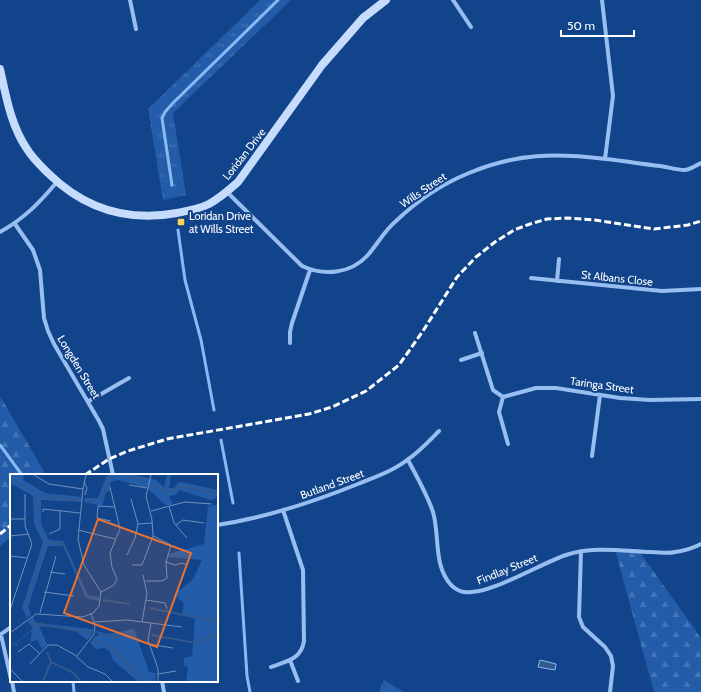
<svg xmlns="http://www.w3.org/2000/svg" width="701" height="692" viewBox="0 0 701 692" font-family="Cabin,sans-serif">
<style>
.grass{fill:url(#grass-tufts)}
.forest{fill:url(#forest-firs)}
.water{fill:url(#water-ripples);stroke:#89b9f5}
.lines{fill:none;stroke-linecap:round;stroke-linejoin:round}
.stream{stroke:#89b9f5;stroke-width:3}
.street{stroke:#98bef1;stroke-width:4}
.secondary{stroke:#c6dcfc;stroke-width:8}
.rail{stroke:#fff;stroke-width:3;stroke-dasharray:7 3;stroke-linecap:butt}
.poi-dot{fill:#ffd258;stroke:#11448b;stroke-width:1.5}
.labels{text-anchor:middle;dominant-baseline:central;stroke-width:4;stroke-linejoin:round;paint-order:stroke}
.street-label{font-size:11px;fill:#fff;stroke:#11448b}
.poi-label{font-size:11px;fill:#fff;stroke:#11448b;text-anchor:start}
.inset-river{fill:none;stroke:#32588d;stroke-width:2}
.inset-road{fill:none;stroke:#708fb9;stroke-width:1}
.view{fill:#eb7230;fill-opacity:0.15;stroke:#eb7230;stroke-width:2}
.inset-edge{fill:none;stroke:#fff;stroke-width:2}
</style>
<defs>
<pattern id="grass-tufts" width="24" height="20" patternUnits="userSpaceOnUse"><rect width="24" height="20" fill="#235daa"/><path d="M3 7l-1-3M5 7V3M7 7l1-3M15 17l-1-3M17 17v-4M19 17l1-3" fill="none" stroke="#4475b7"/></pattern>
<pattern id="forest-firs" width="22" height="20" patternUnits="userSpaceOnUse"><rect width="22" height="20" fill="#235daa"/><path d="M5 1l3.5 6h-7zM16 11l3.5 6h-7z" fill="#4475b7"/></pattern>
<pattern id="water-ripples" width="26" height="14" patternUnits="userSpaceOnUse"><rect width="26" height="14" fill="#32588d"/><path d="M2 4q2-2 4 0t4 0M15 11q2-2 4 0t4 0" fill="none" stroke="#51719e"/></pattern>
</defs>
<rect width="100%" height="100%" fill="#11448b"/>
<path class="grass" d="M260 0H291L173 113 186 195 163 200 148 109Z"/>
<path class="forest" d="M0 396 46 475H11V537L0 546Z
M615 550 639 551 701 638V692H654Z
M384 680 404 692H379Z"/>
<path class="water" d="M540 660 556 664 555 670 538 667Z"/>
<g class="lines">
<path class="stream" d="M172 185 162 118 165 112 173 103 278 0
M178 230 185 280 201 340 214 410
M221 440 233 503
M0 445 22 475
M239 553 247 676 250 692
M73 681 74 692"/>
<path class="street" d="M130 0 136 29
M453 0 471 27
M602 0 613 96 605 159
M227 192 302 266C324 276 350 274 367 256 377 245 384 231 396 221 417 201 442 184 469 173 517 153 555 153 606 159 624 161 642 164 660 166 668 167 677 170 684 170 690 170 696 165 701 163
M15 224 33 250 40 270 44 318 48 331 54 344 99 421 103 429 113 475
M0 232C25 218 39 203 57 182
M531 278 662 291 701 289
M557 281 559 259
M475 333 493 390 503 397 536 388H556L620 398 650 400 701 399
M290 343V332L292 323 310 270
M461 360 482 353
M503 397 499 412 508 444
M89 401 129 378
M592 456 600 395
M408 460C417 477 427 494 433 512 440 536 433 565 451 585 454 588 460 592 464 592 489 596 541 563 566 555 593 546 623 551 651 552 659 552 668 554 675 552 685 551 693 548 701 544
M217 525C265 518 313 502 358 484 375 477 393 471 407 460 419 452 429 441 439 431
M581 551 579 617 583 627 605 647 611 656 613 666 610 692
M0 635 11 627
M1 635 11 679
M290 660 298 681
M271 667C286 661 301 660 304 641L303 570 283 510
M12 681 14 692
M162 681 164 692"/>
<path class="secondary" d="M0 69C6 96 11 126 27 149 33 159 41 166 49 174 85 209 128 222 177 213 187 211 199 209 209 204 220 198 229 190 238 182L322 65 363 18 386 0"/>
<path class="rail" d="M85 475 109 459 128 451 167 439 309 414 332 407 366 391 399 365 423 331 457 277 476 257 495 242 514 230 530 224 547 219 567 218 595 220 654 229 688 225 701 221
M0 534 11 525"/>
</g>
<rect class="poi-dot" x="177" y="218" width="8" height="8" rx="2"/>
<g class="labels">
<g class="street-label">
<text transform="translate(244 154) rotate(-52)">Loridan Drive</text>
<text transform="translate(423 190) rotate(-34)">Wills Street</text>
<text transform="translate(617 278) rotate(6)">St Albans Close</text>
<text transform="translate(79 367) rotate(59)">Longden Street</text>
<text transform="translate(602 385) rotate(8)">Taringa Street</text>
<text transform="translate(332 484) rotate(-20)">Butland Street</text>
<text transform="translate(507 569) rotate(-22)">Findlay Street</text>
</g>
<g class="poi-label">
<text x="189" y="216">Loridan Drive<tspan x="189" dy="13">at Wills Street</tspan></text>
</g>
</g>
<g transform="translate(10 474)">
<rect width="208" height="208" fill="#11448b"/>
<path d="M0 1H14L13 6 35 19 72 23 71 28 31 26V50L39 66 53 67 78 121 89 123V127L76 124 53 72H38L18 133 21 141 17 144 12 134 33 69 24 49 23 22 0 9ZM23 143 26 149 83 155 82 160 77 166 65 156 29 152 37 170 32 175 27 165 20 169 22 157 6 169 9 175 5 170 0 173 23 155 18 147Z" fill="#235daa"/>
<path d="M208 31V207H176L178 193 174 191V184L182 182 185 146 184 142 172 140 174 129 164 121 183 105 192 86 158 83 159 80 194 70 198 32ZM124 155 139 198 146 199 145 207H127L103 186 100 178 94 174 86 175 80 169 85 162H89L86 157 99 160Z" fill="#235daa"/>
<path d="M97 1H125L146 6 154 13 157 1H161L159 14H164L169 8 185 11 208 16V23L201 26 169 16 166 21 159 22 163 31H156L137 14 108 6 100 8 101 17 96 18 92 32 74 28 75 24H88Z" fill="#235daa"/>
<path class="inset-river" d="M120 1 134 8M0 4 33 23 70 26M142 10 159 19 170 12 208 20M26 19 28 48 37 68 54 71 77 122 87 125M76 26 91 25 103 1M93 126 119 130M140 134 208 148M18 141 16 132 36 68M21 146 33 170M24 149 80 159M88 160 106 163 123 159M142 161 186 169 208 160M83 165 105 176 129 203M37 178 41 188 62 198 71 207M33 207 41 188"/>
<path class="inset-road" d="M24 1 39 10 73 15M74 8 77 14 75 21M119 11 137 14M73 15 76 1M159 32 164 49 177 64M141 37 175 28 202 30M33 38V35L70 39M0 45H15M101 47 87 44 88 32 105 33M128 50 143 49M166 51 173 46 194 49M68 56 105 65M39 60 50 55V36M0 62 19 60M117 81 125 64 128 50 121 25M0 82 17 84M156 88 165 91 172 89 177 91M122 91H132L143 62 142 46 136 22 141 1M40 98 55 100M136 107H152L157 104 156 88 161 71 143 62M34 118 64 122M91 118 104 111 107 105 102 93 100 79 110 55 100 13M136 126 155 129 157 135M0 136 22 70 15 52V20M30 139 46 82M85 148 117 146 172 153M132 148 137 119 133 101M141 149 138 166 148 195V207M0 159 26 140 73 143 83 139 89 132 91 118 74 91 68 65 73 15M139 170 163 174M8 178 19 170 30 180M67 182 84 160 85 151 81 140M20 190 38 171H47L65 181 78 193 95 200 102 207M0 195 12 207M148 200 166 197"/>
<path class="view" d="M88 45 181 79 147 173 54 139Z"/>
<rect width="208" height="208" class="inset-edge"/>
</g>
<path d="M561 30v6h73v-6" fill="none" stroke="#ffffff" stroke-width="2"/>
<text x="567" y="30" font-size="12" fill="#ffffff" stroke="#11448b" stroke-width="3" paint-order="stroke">50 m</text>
</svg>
